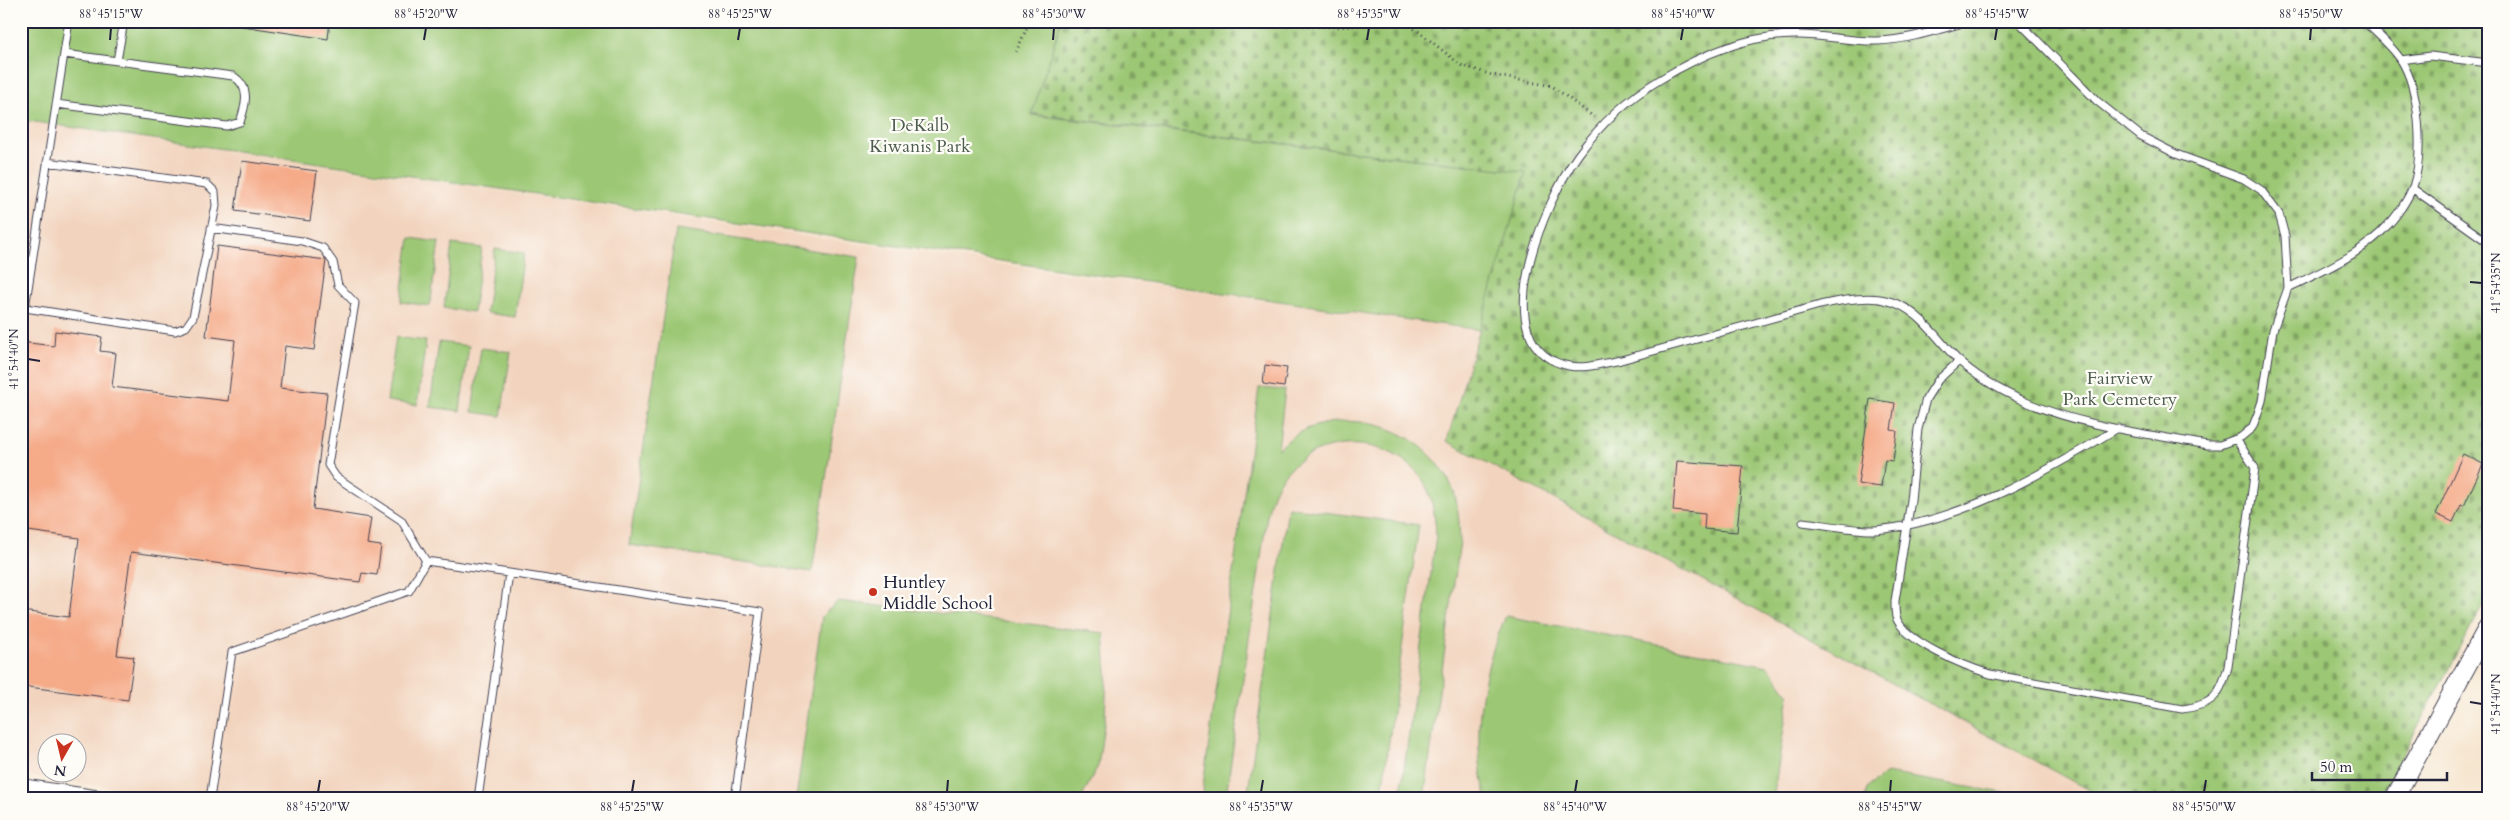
<svg xmlns="http://www.w3.org/2000/svg" width="2510" height="820" viewBox="0 0 2510 820" font-family="Cardo,serif">
<style>
.built{fill:#f2d4be;fill-rule:evenodd}
.green{fill:#9cc875;stroke:#5f7558}
.cemetery{fill:url(#cemetery-stones);stroke:#5f7558}
.building{fill:#f5aa88}
.lines{fill:none;stroke-linecap:round;stroke-linejoin:round}
.service-casing{stroke:#423f50;stroke-width:9}
.minor-casing{stroke:#423f50;stroke-width:16}
.tertiary-casing{stroke:#423f50;stroke-width:20}
.path{stroke:#423f50;stroke-width:3;stroke-dasharray:1 4;stroke-linecap:butt}
.service{stroke:#fff;stroke-width:7}
.minor{stroke:#fff;stroke-width:14}
.tertiary{stroke:#fff;stroke-width:18}
.ticks{fill:none;stroke:#22223b;stroke-width:2}
.poi-dot{fill:#c8321e;stroke:#fdfcf7;stroke-width:2}
.labels{text-anchor:middle;dominant-baseline:central;stroke-width:4.5;stroke-linejoin:round;paint-order:stroke}
.park-label{font-size:18px;fill:#4d5c4f;stroke:#fdfcf7}
.poi-label{font-size:18px;fill:#22223b;stroke:#fdfcf7;text-anchor:start}
.neatline{fill:none;stroke:#22223b;stroke-width:2}
.ticks-label{font-size:12px;text-anchor:middle;fill:#22223b}
</style>
<defs>
<pattern id="cemetery-stones" width="16" height="16" patternUnits="userSpaceOnUse" patternTransform="scale(1.25)"><rect width="16" height="16" fill="#9cc875"/><path d="M2 7V4a2 2 0 0 1 4 0v3zM10 15v-3a2 2 0 0 1 4 0v3z" fill="#7fa261"/></pattern>
</defs>
<rect width="100%" height="100%" fill="#fdfcf7"/>
<filter id="ink" filterUnits="userSpaceOnUse"><feTurbulence type="fractalNoise" baseFrequency=".02" numOctaves="2"/><feDisplacementMap in="SourceGraphic" scale="10" xChannelSelector="R" yChannelSelector="G"/><feConvolveMatrix kernelMatrix="1 2 1 2 8 2 1 2 1" color-interpolation-filters="sRGB"/></filter>
<filter id="wash" filterUnits="userSpaceOnUse"><feTurbulence type="fractalNoise" baseFrequency=".0096" numOctaves="4" result="noise"/><feDisplacementMap in="SourceGraphic" scale="20" xChannelSelector="R" yChannelSelector="G"/><feGaussianBlur stdDeviation="1.12" result="paint"/><feColorMatrix in="noise" values="0 0 0 0 0 0 0 0 0 0 0 0 0 0 0 0 0 1.4 0 .05"/><feComposite in="paint" operator="in"/></filter>
<g filter="url(#wash)">
<rect width="100%" height="100%" fill="#f5e3ca"/>
<path class="built" d="M21 121 991 263 1480 330 1448 441 2105 799H190L21 775ZM48 742H78V772H48Z"/>
<path class="green" d="M21 21H1061L1032 115 1527 172 1480 330 21 120Z
M676 230 859 257 812 572 629 545Z
M410 238 439 242 430 306 401 302Z
M452 244 482 248 473 312 444 308Z
M495 249 524 253 515 317 486 313Z
M396 337 426 341 417 405 387 401Z
M439 342 469 346 460 411 430 407Z
M481 348 511 352 501 416 472 412Z
M1259 388 1285 390 1278 449C1284 444 1291 437 1298 433 1355 404 1431 431 1454 492 1459 508 1459 525 1460 541L1424 799H1400L1436 536C1435 513 1432 487 1414 469 1374 429 1295 439 1273 494 1270 501 1269 509 1267 516L1227 789 1228 799H1204L1203 785Z
M1288 507 1419 525 1381 799H1247Z
M838 601 1104 633 1107 674 1105 717 1098 766 1081 799H796L822 616Z
M1506 616 1768 666 1789 695 1773 799H1487C1470 741 1481 670 1506 616Z
M1886 773 2039 799H1865L1867 788Z"/>
<path class="cemetery" d="M1061 21H2489V593L2379 799H2105L1447 441 1526 172 1032 114Z"/>
<g id="blocks">
<path class="building" d="M209 21H330L328 39Z
M242 161 317 171 310 221 235 211Z
M217 246 326 260 314 350 285 346 280 388 327 393 313 509 371 518 367 544 381 546 377 575 362 573 360 582 131 552 117 655 134 657 128 700 21 686V611L69 617 79 538 21 530V342L54 346 55 331 102 337 100 351 116 353 112 387 228 401 235 340 206 336Z
M1265 365 1287 368 1284 387 1263 384Z
M1870 399 1895 403 1891 430 1897 431 1893 461 1885 460 1881 487 1858 484Z
M2463 454 2483 464 2464 506 2461 505 2453 522 2436 514Z
M1677 461 1743 466 1737 532 1704 529 1705 514 1673 511Z"/>
</g>
</g>
<g filter="url(#ink)">
<use href="#blocks" fill-opacity="0" stroke="#423f50" stroke-width="1"/>
<g class="lines">
<g class="service-casing">
<path id="service" d="M1970 21C1940 29 1909 40 1878 41 1851 42 1825 35 1799 35 1750 34 1702 54 1661 79 1627 99 1601 123 1578 155 1546 199 1480 348 1569 366 1586 369 1604 363 1621 360L1820 305C1863 295 1896 291 1928 327 1938 337 1946 348 1956 358 1976 377 2001 391 2026 402 2081 426 2149 434 2208 445H2220L2241 437 2252 428 2257 416 2262 401 2273 330 2288 288 2285 236 2279 214 2261 190 2244 179 2176 154 2141 136 2097 101 2018 21
M2401 60 2430 56 2489 63
M117 61 124 21
M56 104 227 126 240 122C246 105 251 87 233 76L64 54
M2412 188 2489 243
M211 228 302 241 323 248 333 262 338 285 355 303 328 465 336 477 401 520 426 561
M2288 288C2323 271 2362 254 2388 225 2397 216 2408 199 2413 187 2424 154 2420 90 2401 60 2392 46 2376 33 2364 21
M25 308 175 331 186 327 193 317 216 206 215 192 207 184 47 162
M21 313 25 308 69 21
M1959 361 1938 380 1926 399 1918 429 1911 500 1895 601C1895 606 1895 612 1896 617 1904 642 1967 667 1990 674L2182 709C2213 705 2220 696 2228 667L2255 468 2236 439
M1803 522C1821 524 1857 531 1875 530 1960 523 2046 472 2118 428
M509 573 760 612 735 799
M210 799 232 652 409 591 426 561 509 573 478 799"/>
</g>
<g class="minor-casing">
<path id="minor" d="M21 786 107 799"/>
</g>
<g class="tertiary-casing">
<path id="tertiary" d="M2394 799 2489 625"/>
</g>
<path class="path" d="M1268 21C1310 26 1339 31 1381 21
M1401 21 1418 31 1461 65 1492 75 1552 86 1594 117
M1016 52 1030 21"/>
<use href="#service" class="service"/>
<use href="#minor" class="minor"/>
<use href="#tertiary" class="tertiary"/>
</g>
</g>
<path class="ticks" d="M110 40 111 28M424 40 426 28M738 40 740 28M1053 40 1054 28M1367 40 1369 28M1681 40 1683 28M1995 40 1997 28M2310 40 2311 28M2470 282 2482 283M28 359 40 361M2470 702 2482 704M318 792 320 780M632 792 634 780M947 792 948 780M1261 792 1263 780M1575 792 1577 780M1890 792 1891 780M2204 792 2206 780"/>
<circle class="poi-dot" cx="873" cy="592" r="5"/>
<g class="labels">
<g class="park-label">
<text x="920" y="125">DeKalb<tspan x="920" dy="21">Kiwanis Park</tspan></text>
<text x="2120" y="378">Fairview<tspan x="2120" dy="21">Park Cemetery</tspan></text>
</g>
<g class="poi-label">
<text x="883" y="582">Huntley<tspan x="883" dy="21">Middle School</tspan></text>
</g>
</g>
<rect width="2510" height="820" fill="none" stroke="#fdfcf7" stroke-width="55"/>
<g transform="translate(62 758) rotate(188)"><circle r="24" fill="#fdfcf7" stroke="#a5a5ac"/>
<path d="M0-4L9 19L0 12L-9 19Z" fill="#c8321e"/>
<text y="-8" font-size="14" font-weight="bold" text-anchor="middle" fill="#22223b">N</text>
</g>
<path d="M2312 772v8h135v-8" fill="none" stroke="#22223b" stroke-width="2.5"/>
<text x="2320" y="772" font-size="15" fill="#22223b" stroke="#fdfcf7" stroke-width="4" paint-order="stroke">50 m</text>
<rect x="28" y="28" width="2454" height="764" class="neatline"/>
<g class="ticks-label">
<text x="111" y="18">88°45'15"W</text>
<text x="426" y="18">88°45'20"W</text>
<text x="740" y="18">88°45'25"W</text>
<text x="1054" y="18">88°45'30"W</text>
<text x="1369" y="18">88°45'35"W</text>
<text x="1683" y="18">88°45'40"W</text>
<text x="1997" y="18">88°45'45"W</text>
<text x="2311" y="18">88°45'50"W</text>
<text transform="translate(2496 283) rotate(-90)" y="4">41°54'35"N</text>
<text transform="translate(14 359) rotate(-90)" y="4">41°54'40"N</text>
<text transform="translate(2496 704) rotate(-90)" y="4">41°54'40"N</text>
<text x="318" y="811">88°45'20"W</text>
<text x="632" y="811">88°45'25"W</text>
<text x="947" y="811">88°45'30"W</text>
<text x="1261" y="811">88°45'35"W</text>
<text x="1575" y="811">88°45'40"W</text>
<text x="1890" y="811">88°45'45"W</text>
<text x="2204" y="811">88°45'50"W</text>
</g>
</svg>
